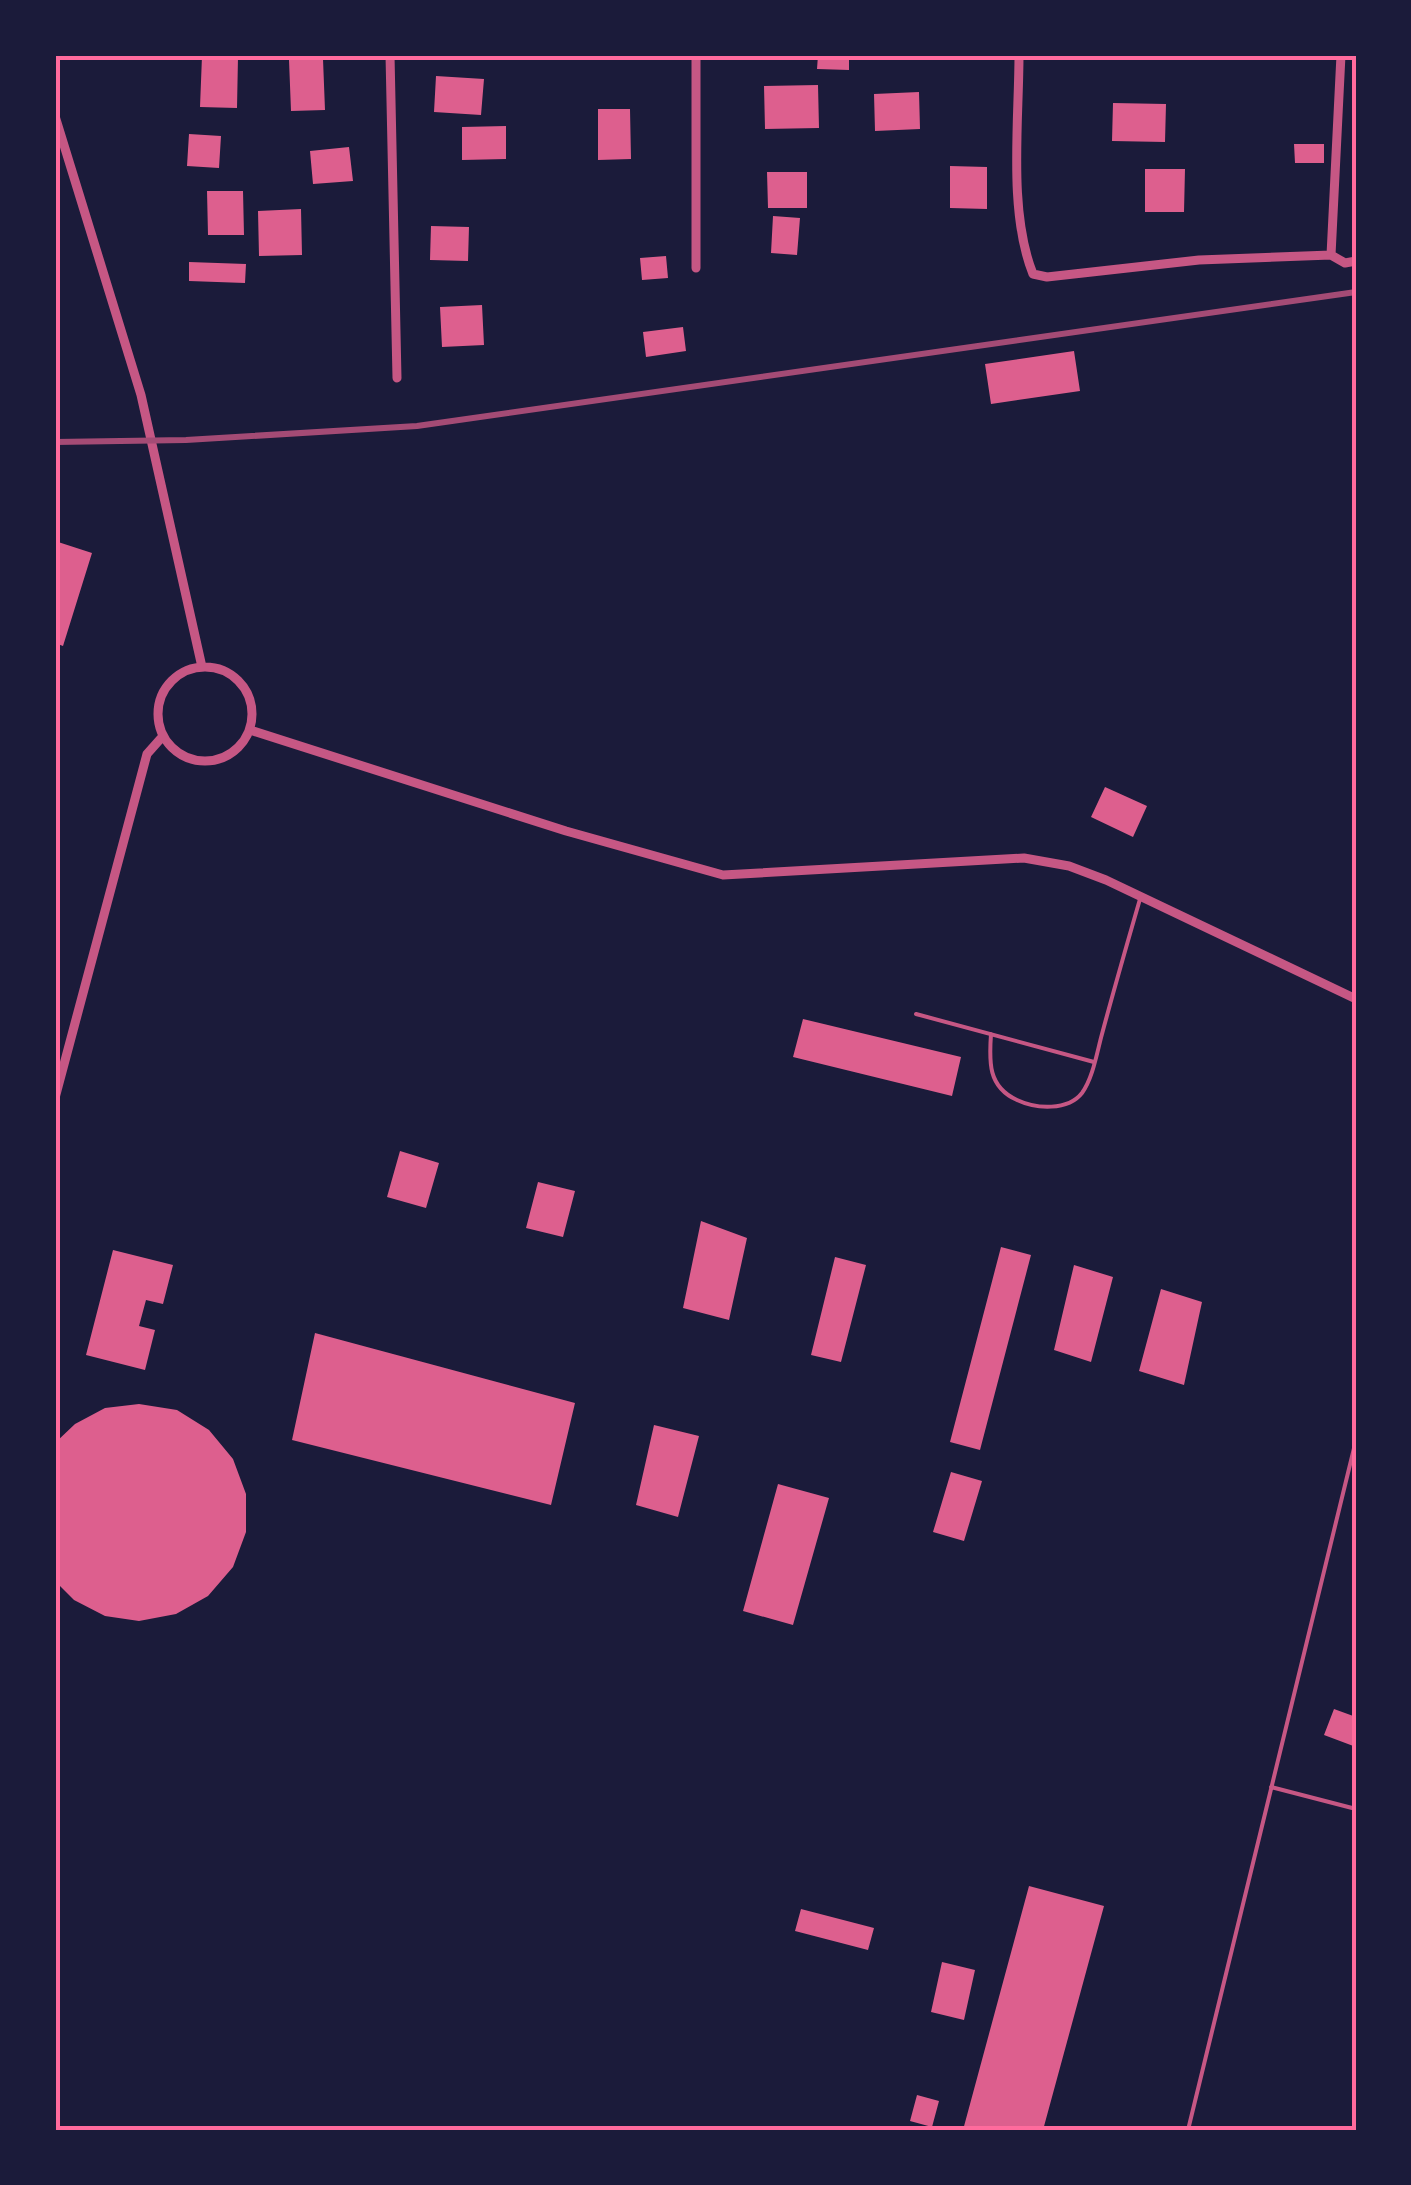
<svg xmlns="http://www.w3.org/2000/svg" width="1411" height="2185" viewBox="0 0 1411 2185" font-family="Lato,sans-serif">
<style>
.building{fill:#dd5f8e}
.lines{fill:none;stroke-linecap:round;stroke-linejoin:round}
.service{stroke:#c65784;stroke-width:4}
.minor{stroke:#c65784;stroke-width:9}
.rail{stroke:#a44b75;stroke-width:6}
.neatline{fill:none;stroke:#ff6b9d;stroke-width:4}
</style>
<rect width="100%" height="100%" fill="#1b1b3a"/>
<path class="building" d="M818 55H849V70L817 69Z
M202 56 238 57 237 108 200 107Z
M323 59 325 110 291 111 289 60Z
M436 76 484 79 481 115 434 112Z
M818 85 819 128 765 129 764 86Z
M919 92 920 129 875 131 874 94Z
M1113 103 1166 104 1165 142 1112 141Z
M598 109H630L631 159 598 160Z
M506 126V159L462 160V127Z
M189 134 221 136 219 168 187 166Z
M1294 144H1324V163H1295Z
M349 147 353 181 313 184 310 151Z
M950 166 987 167V209L950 208Z
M1145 169H1185L1184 212H1145Z
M767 172H807V208H768Z
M207 191H243L244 235H208Z
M301 209 302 255 259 256 258 211Z
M773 216 800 218 797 255 771 253Z
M431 226 469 227 468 261 430 260Z
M666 256 668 278 642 280 640 258Z
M189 262 246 264 245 283 189 281Z
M482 305 484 345 442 347 440 307Z
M683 327 686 351 646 357 643 332Z
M1074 351 1080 391 991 404 985 364Z
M55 541 92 553 63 646 55 643Z
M1105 787 1147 806 1133 837 1091 817Z
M803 1019 961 1057 952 1096 793 1057Z
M400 1151 439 1163 426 1208 387 1197Z
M538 1182 575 1191 563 1237 526 1228Z
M701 1221 747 1238 729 1320 683 1308Z
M1001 1247 1031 1255 980 1450 950 1442Z
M113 1250 173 1265 163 1304 146 1300 139 1326 155 1330 145 1370 86 1355Z
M835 1257 866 1265 841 1362 811 1355Z
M1074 1265 1113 1277 1091 1362 1054 1350Z
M1161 1289 1202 1302 1184 1385 1139 1371Z
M315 1333 575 1403 551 1505 292 1440Z
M139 1404 177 1410 209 1430 233 1459 246 1494V1532L233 1567 208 1596 176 1614 139 1621 105 1616 74 1600 55 1581V1443L75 1424 105 1408Z
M654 1425 699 1436 678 1517 636 1505Z
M951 1472 982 1481 964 1541 933 1532Z
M778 1484 829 1498 793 1625 743 1611Z
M1334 1709 1356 1717V1747L1324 1735Z
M1029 1886 1104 1906 1043 2130H963Z
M801 1909 874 1928 868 1950 795 1931Z
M942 1962 975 1970 964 2020 931 2012Z
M917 2095 939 2101 932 2127 910 2121Z"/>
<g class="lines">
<path class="service" d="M916 1014 1094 1062
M991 1034C989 1062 988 1087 1017 1100 1036 1109 1068 1111 1082 1093 1093 1078 1097 1052 1102 1034 1114 989 1127 944 1140 899
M1271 1787 1356 1809
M1188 2130 1356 1440"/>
<path class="minor" d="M390 55 397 378
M1019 55C1019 122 1008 212 1033 274L1047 277 1199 260 1331 255 1341 55
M55 116 141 395 202 667
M1331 255 1345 263 1356 261
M696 268V55
M158 714a47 47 0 1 1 94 0a47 47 0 1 1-94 0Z
M250 730 566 831 723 875 1024 858 1069 866 1106 880 1356 999
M55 1098 147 754 163 736"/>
<path class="rail" d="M55 442 186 440 417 426 1356 292"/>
</g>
<rect width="1411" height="2185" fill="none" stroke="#1b1b3a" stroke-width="115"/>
<rect x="58" y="58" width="1296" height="2070" class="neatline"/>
</svg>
